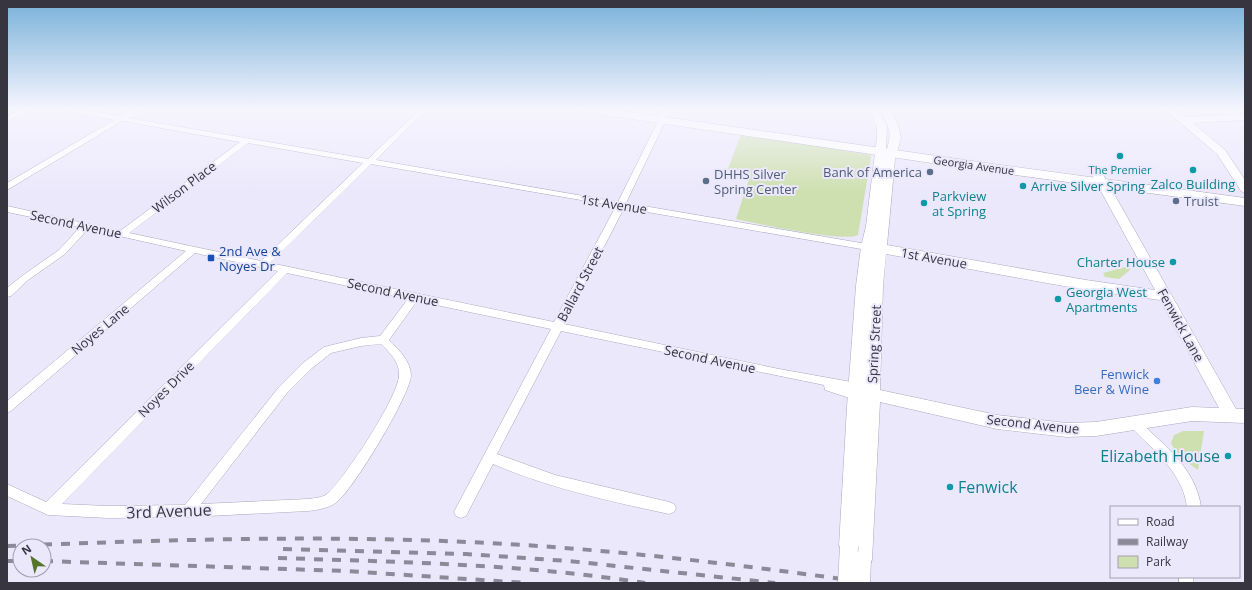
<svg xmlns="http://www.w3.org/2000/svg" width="1252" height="590" viewBox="0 0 1252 590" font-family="'Open Sans',sans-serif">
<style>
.green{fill:#cee0b0}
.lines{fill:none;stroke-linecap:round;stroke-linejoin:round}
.street-casing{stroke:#aba7be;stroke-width:1}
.secondary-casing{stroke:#aba7be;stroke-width:1}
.primary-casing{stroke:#aba7be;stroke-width:1}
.street{fill:#fff;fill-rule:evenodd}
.secondary{fill:#fff;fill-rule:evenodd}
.primary{fill:#fff;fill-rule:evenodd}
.rail{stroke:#8c8998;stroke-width:4;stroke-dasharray:9 9;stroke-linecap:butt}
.secondary-bridge-casing{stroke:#aba7be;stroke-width:19;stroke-linecap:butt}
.secondary-bridge{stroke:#fff;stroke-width:18}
.culture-dot{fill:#0f9aa8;stroke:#ece8fc;stroke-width:1.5}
.service-dot{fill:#5c6f8a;stroke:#ece8fc;stroke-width:1.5}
.transit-dot{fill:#1a4fb4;stroke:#ece8fc;stroke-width:1.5}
.shop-dot{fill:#3f7fe0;stroke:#ece8fc;stroke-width:1.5}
.labels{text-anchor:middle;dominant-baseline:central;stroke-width:4;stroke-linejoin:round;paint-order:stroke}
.far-street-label{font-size:11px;fill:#37353f;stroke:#ece8fc}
.far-culture-label{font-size:11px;fill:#0d838f;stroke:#ece8fc}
.service-label{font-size:13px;fill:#4e5e75;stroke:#ece8fc;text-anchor:start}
.culture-label{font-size:13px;fill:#0d838f;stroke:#ece8fc;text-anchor:start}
.street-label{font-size:13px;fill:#37353f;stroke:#ece8fc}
.transit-label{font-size:13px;fill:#164399;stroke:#ece8fc;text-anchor:start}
.shop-label{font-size:13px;fill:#366cbe;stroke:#ece8fc;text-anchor:end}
.near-culture-label{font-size:16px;fill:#0d838f;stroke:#ece8fc;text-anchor:end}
.near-street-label{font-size:16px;fill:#37353f;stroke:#ece8fc}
</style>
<rect width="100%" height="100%" fill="#ece8fc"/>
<path class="green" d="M741 134 870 155 871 157 858 235C847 243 754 223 736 219L751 173 728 169Z
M1125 267H1130V270L1119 279 1105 277 1103 273Z
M1183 431H1204L1198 470 1178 456 1171 443 1174 435Z"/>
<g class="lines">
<g class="street-casing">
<path id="street" d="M22 109H31L7 122V117Z
M62 109H78L120 116 132 109H140L128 118 368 159 420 109H427L376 160 618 202 664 109H671L626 203 867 244 872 247 867 250 624 208 564 324 779 369 857 383 861 384 863 387 861 390 858 391 862 395 860 398 856 400 825 390 824 385 561 331 497 454 555 475 669 502 674 504 676 508 674 512 669 514C609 501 549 488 493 464L466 516 461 518 456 516 454 512 456 508 551 329 417 301 389 340C398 349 411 361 411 376 409 397 354 488 337 502 329 508 318 510 308 511L188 517 108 518 48 515 7 496V484L46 502 278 271 195 253 11 411 7 413V401L186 251 88 229 65 254 28 280 11 296 7 297V288L22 276 59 250 80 227 7 212V206L120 231 240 142 122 121 7 190V183L114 120 65 111ZM248 143 363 163 261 261 129 233ZM371 164 616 206 554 322 270 263ZM287 273 408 299 380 336 361 338 324 347 303 363 279 387 185 505 108 506 62 504ZM381 344C389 352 400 362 399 375 399 396 345 478 328 493 323 498 315 498 308 499L201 504 287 393 311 369 331 353 361 346Z
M1135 419 1139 421C1165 446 1196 469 1201 507H1187C1183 473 1154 451 1131 427L1129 424 1131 421Z
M1179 577H1193V583H1179Z"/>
</g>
<g class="secondary-casing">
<path id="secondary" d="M868 109H878L887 126 886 152C893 132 889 128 880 109H890L898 125 901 138 895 159 887 245 1086 280 1155 290 1091 173 1093 171H1101L1236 409H1245V423L1192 421 1096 436 1067 437 997 429 880 402 872 560 869 567 862 569 855 567 852 560 853 554 849 555 842 552 839 546 847 407 856 286 861 247 866 226 877 137V126ZM886 254 1086 290 1160 300 1219 408 1192 407 1096 422 1067 423 997 415 880 390 883 286Z
M1164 109H1175L1185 117 1245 114V120L1193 123 1225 150 1245 180V193L1241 191 1217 154Z"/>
</g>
<g class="primary-casing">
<path id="primary" d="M578 109H609L993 164 1245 198V206L993 172 584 112Z"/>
</g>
<use href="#street" class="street"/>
<use href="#secondary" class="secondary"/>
<use href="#primary" class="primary"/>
<path class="rail" d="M7 546C161 540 314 535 468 542 603 548 736 564 870 583
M283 549 466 554 569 561 775 583
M278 558C401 562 523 564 645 583
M7 561H20
M44 561 346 571 527 583"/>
<g class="secondary-bridge-casing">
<path id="secondary-bridge" d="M847 583 849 546
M861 583 862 560"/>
</g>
<use href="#secondary-bridge" class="secondary-bridge"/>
</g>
<linearGradient id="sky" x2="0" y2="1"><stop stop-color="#78b1d9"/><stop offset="0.57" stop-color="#f6f5fe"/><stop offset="1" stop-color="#f6f5fe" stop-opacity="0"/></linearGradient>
<rect width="1252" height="192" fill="url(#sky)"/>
<g class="culture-dot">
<circle cx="1120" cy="156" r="4"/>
<circle cx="1193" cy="170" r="4"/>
<circle cx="1023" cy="186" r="4"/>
<circle cx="924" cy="203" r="4"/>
<circle cx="1173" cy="262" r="4"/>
<circle cx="1058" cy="299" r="4"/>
<circle cx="1228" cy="456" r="4"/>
<circle cx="950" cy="487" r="4"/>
</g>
<g class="service-dot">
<circle cx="930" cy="172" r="4"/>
<circle cx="706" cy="181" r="4"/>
<circle cx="1176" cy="201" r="4"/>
</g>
<rect class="transit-dot" x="207" y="254" width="8" height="8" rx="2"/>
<circle class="shop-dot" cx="1157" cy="381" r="4"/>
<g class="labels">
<g class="far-street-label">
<text transform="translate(974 165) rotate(8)">Georgia Avenue</text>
</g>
<g class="far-culture-label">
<text x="1120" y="169">The Premier</text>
</g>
<g class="service-label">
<text x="922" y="172" text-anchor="end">Bank of America</text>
<text x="714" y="174">DHHS Silver<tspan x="714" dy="15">Spring Center</tspan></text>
<text x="1184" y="201">Truist</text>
</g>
<g class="culture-label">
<text x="1193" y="184" text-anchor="middle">Zalco Building</text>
<text x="1031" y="186">Arrive Silver Spring</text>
<text x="932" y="196">Parkview<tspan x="932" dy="15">at Spring</tspan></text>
<text x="1165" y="262" text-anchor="end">Charter House</text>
<text x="1066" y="292">Georgia West<tspan x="1066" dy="15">Apartments</tspan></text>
</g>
<g class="street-label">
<text transform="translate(184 187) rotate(-37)">Wilson Place</text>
<text transform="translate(614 204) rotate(9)">1st Avenue</text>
<text transform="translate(76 224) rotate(12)">Second Avenue</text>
<text transform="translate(934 258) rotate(10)">1st Avenue</text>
<text transform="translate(580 284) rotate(-62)">Ballard Street</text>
<text transform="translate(393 292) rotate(12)">Second Avenue</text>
<text transform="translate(1181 325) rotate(61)">Fenwick Lane</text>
<text transform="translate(100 329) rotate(-40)">Noyes Lane</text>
<text transform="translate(874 344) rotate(-87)">Spring Street</text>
<text transform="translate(710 359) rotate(12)">Second Avenue</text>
<text transform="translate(166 389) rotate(-45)">Noyes Drive</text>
<text transform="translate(1033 424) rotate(6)">Second Avenue</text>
</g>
<g class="transit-label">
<text x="219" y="251">2nd Ave &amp;<tspan x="219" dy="15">Noyes Dr</tspan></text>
</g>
<g class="shop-label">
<text x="1149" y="374">Fenwick<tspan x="1149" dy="15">Beer &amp; Wine</tspan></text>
</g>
<g class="near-culture-label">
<text x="1220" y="456">Elizabeth House</text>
<text x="958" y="487" text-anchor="start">Fenwick</text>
</g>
<g class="near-street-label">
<text transform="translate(169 511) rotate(-2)">3rd Avenue</text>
</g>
</g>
<rect width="1252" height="590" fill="none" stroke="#37353f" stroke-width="16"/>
<rect x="1110" y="506" width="130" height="72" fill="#ece8fc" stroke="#a4a0b0"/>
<rect x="1118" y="519" width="20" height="6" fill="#ffffff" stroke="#a4a0b0"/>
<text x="1146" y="526" font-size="12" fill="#37353f">Road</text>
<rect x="1118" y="539" width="20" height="6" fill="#8c8998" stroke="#a4a0b0"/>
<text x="1146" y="546" font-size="12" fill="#37353f">Railway</text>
<rect x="1118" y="556" width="20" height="12" fill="#cee0b0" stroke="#a4a0b0"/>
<text x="1146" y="566" font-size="12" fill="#37353f">Park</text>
<g transform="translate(32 558) rotate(326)"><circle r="19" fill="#ece8fc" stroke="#a4a0b0"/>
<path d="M0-3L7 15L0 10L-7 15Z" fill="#56752b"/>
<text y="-6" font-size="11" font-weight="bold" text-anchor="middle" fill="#37353f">N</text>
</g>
</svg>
